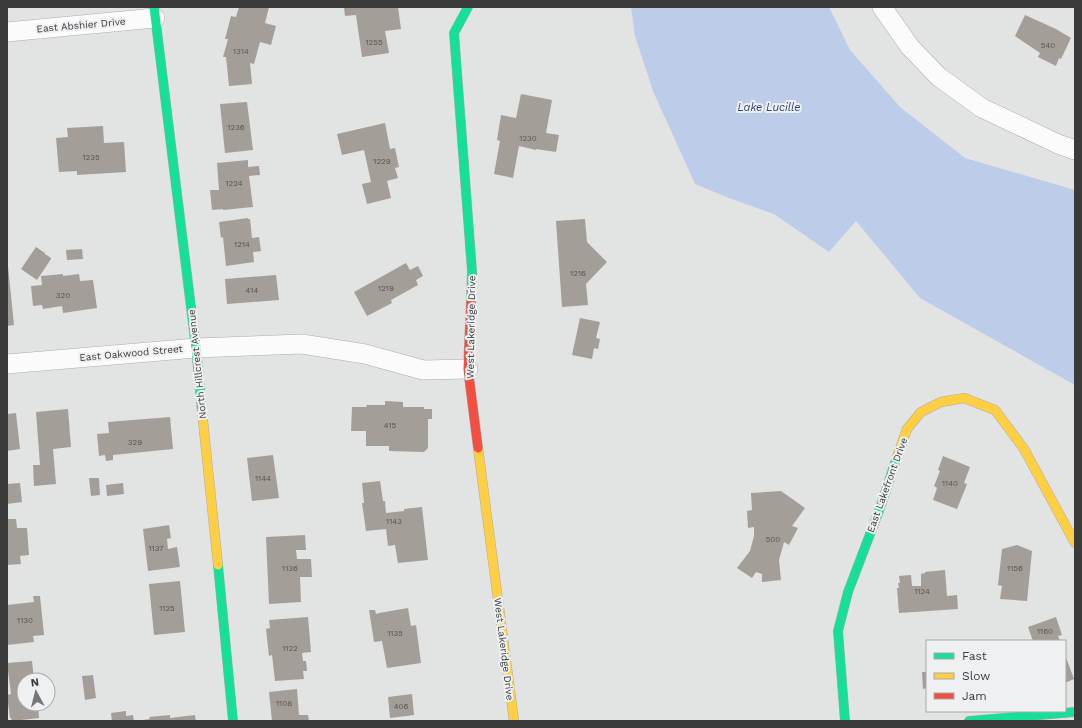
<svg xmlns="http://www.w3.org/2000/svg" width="1082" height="728" viewBox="0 0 1082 728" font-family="'Work Sans',sans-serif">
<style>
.water{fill:#bdcce9}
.building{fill:#a49e98}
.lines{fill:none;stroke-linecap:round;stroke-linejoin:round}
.street-casing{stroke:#acacad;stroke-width:20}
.fast-casing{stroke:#acacad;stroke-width:10}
.slow-casing{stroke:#acacad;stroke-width:10}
.jam-casing{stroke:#acacad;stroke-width:10}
.street{stroke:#fbfbfb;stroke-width:19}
.fast{stroke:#16e098;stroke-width:9}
.slow{stroke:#ffcf43;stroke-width:9}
.jam{stroke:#f24e42;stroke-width:9}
.labels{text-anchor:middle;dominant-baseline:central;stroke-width:4;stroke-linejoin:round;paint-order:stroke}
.number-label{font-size:8px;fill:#555453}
.street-label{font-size:10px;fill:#3b3b3c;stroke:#eff0f2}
.water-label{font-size:11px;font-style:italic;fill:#2c4578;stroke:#eff0f2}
</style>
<rect width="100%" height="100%" fill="#e2e3e3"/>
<path class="water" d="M631 7H829L850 50 900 107 965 158 1075 190V385L920 298 856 221 829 252 774 214 729 198 695 184 653 91 635 36Z"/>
<path class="building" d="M239 7H269L265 23 276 26 271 45 260 42 254 64 250 63 252 84 229 86 226 57H223L228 39H225L231 16 236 17Z
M344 7H398L401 29 385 31 389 53 362 57 356 15 345 16Z
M1025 15 1056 29 1071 38 1061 59 1059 58 1056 66 1038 57 1040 53 1015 36Z
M521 94 552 100 546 133 559 135 556 152 536 149V150L519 146 513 178 494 174 500 141 497 140 501 115 516 118Z
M247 102 253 150 225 153 220 104Z
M385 123 390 149 395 148 399 167 395 168 398 178 387 181 391 198 367 204 362 184 371 182 364 150 342 155 337 134Z
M103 126 104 143 124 142 126 172 77 175V171L59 172 56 138 68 137 67 128Z
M248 160V167L259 166 260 175 249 176 253 207 223 210V209L212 210 210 190H219L217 163Z
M248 218V219H250L252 238 259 237 261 251 253 252 254 262 226 266 223 237 221 238 219 222Z
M585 219 587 242 607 262 586 284 588 305 562 307 556 221Z
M36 247 45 253V254L51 258V259L37 280 21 269Z
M82 249 83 259 67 260 66 250Z
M406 263 410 270 418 266 423 276 416 280 418 285 391 300 392 303 367 316 354 292Z
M7 266H8L14 325 7 326Z
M63 274V276L79 274 80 281 93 280 97 308 63 313 62 306 43 309 42 305 33 306 31 286 42 285 41 276Z
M276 275 279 300 227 304 225 279Z
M580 318 600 322 596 338 600 339 598 349 594 348 592 359 572 355Z
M385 401 403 402V407H424V409H432V419H428V448L424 452 389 451V446H366V431H351L352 407H367L366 405H385Z
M68 409 71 447 53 449 56 484 34 486 33 465H40L36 412Z
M16 413 20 449 7 451V414Z
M170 417 173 449 113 455V460L106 461 105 455 99 456 97 434 109 433 108 422Z
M273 455 279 498 252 501 247 458Z
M943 456 970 467 964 483 967 484 957 509 933 500 937 488 934 486 940 471 938 470Z
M89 478H99L100 495 91 496Z
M380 481 383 501H385L386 513 404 511V509L422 507 428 560 398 563 395 545 388 546 386 529 366 531 362 503H364L362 483Z
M20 483 22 502 7 504V484Z
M123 483 124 494 107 496 106 485Z
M781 491 805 508 792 526 798 528 789 545 784 542 779 560 781 580 762 582V574L756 572 752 578 737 568 750 551 754 536V527L748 528 747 511 752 510 751 493Z
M7 519H16L17 528H27L29 555 20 556 21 564 7 565Z
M169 525 171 538 167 539 168 549 177 547 180 567 148 571 143 529Z
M305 535 306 550H296L297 559H311L312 577H300L301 602 269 604 266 537Z
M1017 545 1032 551 1027 601 1000 599 1002 586 998 585 1002 549Z
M945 570 947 596 957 595 958 609 899 613 897 588H899L898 583H900L899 576 911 575 912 586H921V574L925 573V572Z
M180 581 185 632 154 635 149 584Z
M33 596H40L44 635 33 636 34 642 7 645V605L34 602Z
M408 608 411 626 416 625 421 663 387 668 382 641 374 642 369 610H375L376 614 379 613Z
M308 617 311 652 302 653 303 661H306L307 671H303L304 679 275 681 272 655 269 656 266 629 270 628 269 620Z
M1056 617 1062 635 1058 636 1060 641H1033L1028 627Z
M1065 655 1074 679 1065 683Z
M32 661 34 680H24V704H38L39 718 12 721 11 718H10L7 695 11 694 7 663Z
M922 672H927V688L923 689Z
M93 675 96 698 85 700 82 676Z
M297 689 299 715H308L309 721H272L269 692Z
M412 694 414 715 390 718 388 697Z
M126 711V716L133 715 134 721H112L111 713Z
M170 715V718L195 715 196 721H143V720L150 719 149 717Z"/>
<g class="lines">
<g class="street-casing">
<path id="street" d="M882 7 910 47 939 77 982 108 1058 144 1075 150
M7 32 155 18
M7 364 196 348 302 344 365 354 423 370 468 369"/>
</g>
<g class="fast-casing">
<path id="fast" d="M154 7 196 348 202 411
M468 7 454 33 472 271 471 302
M218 565 233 721
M845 721 838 631 848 592 880 508 898 454
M969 721 1075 712"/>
</g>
<g class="slow-casing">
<path id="slow" d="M202 411 218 565
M478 448 514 721
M898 454 907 429 921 412 941 402 964 398 995 410 1024 449 1075 543"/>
</g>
<g class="jam-casing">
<path id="jam" d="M471 302 468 369 478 448"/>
</g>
<use href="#street" class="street"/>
<use href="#fast" class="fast"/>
<use href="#slow" class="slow"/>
<use href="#jam" class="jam"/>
</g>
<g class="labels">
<g class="number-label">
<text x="374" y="42">1255</text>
<text x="1048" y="45">540</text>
<text x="241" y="51">1314</text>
<text x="236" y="127">1236</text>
<text x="528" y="138">1230</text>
<text x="91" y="157">1235</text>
<text x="382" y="161">1229</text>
<text x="234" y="183">1224</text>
<text x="242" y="244">1214</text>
<text x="578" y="273">1216</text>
<text x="386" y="288">1219</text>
<text x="252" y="290">414</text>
<text x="63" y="295">320</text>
<text x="390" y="425">415</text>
<text x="135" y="442">329</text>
<text x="263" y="478">1144</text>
<text x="950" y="483">1140</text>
<text x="394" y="521">1143</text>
<text x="773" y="539">500</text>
<text x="156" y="548">1137</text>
<text x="290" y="568">1136</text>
<text x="1015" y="568">1156</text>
<text x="922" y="591">1124</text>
<text x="167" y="608">1125</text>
<text x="25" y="620">1130</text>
<text x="1045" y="631">1160</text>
<text x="395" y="633">1135</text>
<text x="290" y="648">1122</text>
<text x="284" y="703">1108</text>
<text x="401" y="706">406</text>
</g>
<g class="street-label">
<text transform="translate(81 25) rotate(-5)">East Abshier Drive</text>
<text transform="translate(471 327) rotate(-89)">West Lakeridge Drive</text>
<text transform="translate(131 353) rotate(-5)">East Oakwood Street</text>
<text transform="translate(197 364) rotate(-96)">North Hillcrest Avenue</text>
<text transform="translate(887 485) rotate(-70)">East Lakefront Drive</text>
<text transform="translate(504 649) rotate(83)">West Lakeridge Drive</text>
</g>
<g class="water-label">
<text x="769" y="107">Lake Lucille</text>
</g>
</g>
<rect width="1082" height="728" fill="none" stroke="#3b3b3c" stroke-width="16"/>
<rect x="926" y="640" width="140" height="72" fill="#eff0f2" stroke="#a7a8a9"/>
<rect x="934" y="653" width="20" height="6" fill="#16e098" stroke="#a7a8a9"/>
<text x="962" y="660" font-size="12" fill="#3b3b3c">Fast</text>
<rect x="934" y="673" width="20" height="6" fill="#ffcf43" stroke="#a7a8a9"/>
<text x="962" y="680" font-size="12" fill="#3b3b3c">Slow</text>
<rect x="934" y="693" width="20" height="6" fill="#f24e42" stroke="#a7a8a9"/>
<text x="962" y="700" font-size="12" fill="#3b3b3c">Jam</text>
<g transform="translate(36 692) rotate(353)"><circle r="19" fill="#eff0f2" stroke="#a7a8a9"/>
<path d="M0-3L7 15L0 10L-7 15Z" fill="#757676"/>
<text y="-6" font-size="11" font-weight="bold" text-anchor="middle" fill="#3b3b3c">N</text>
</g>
</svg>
